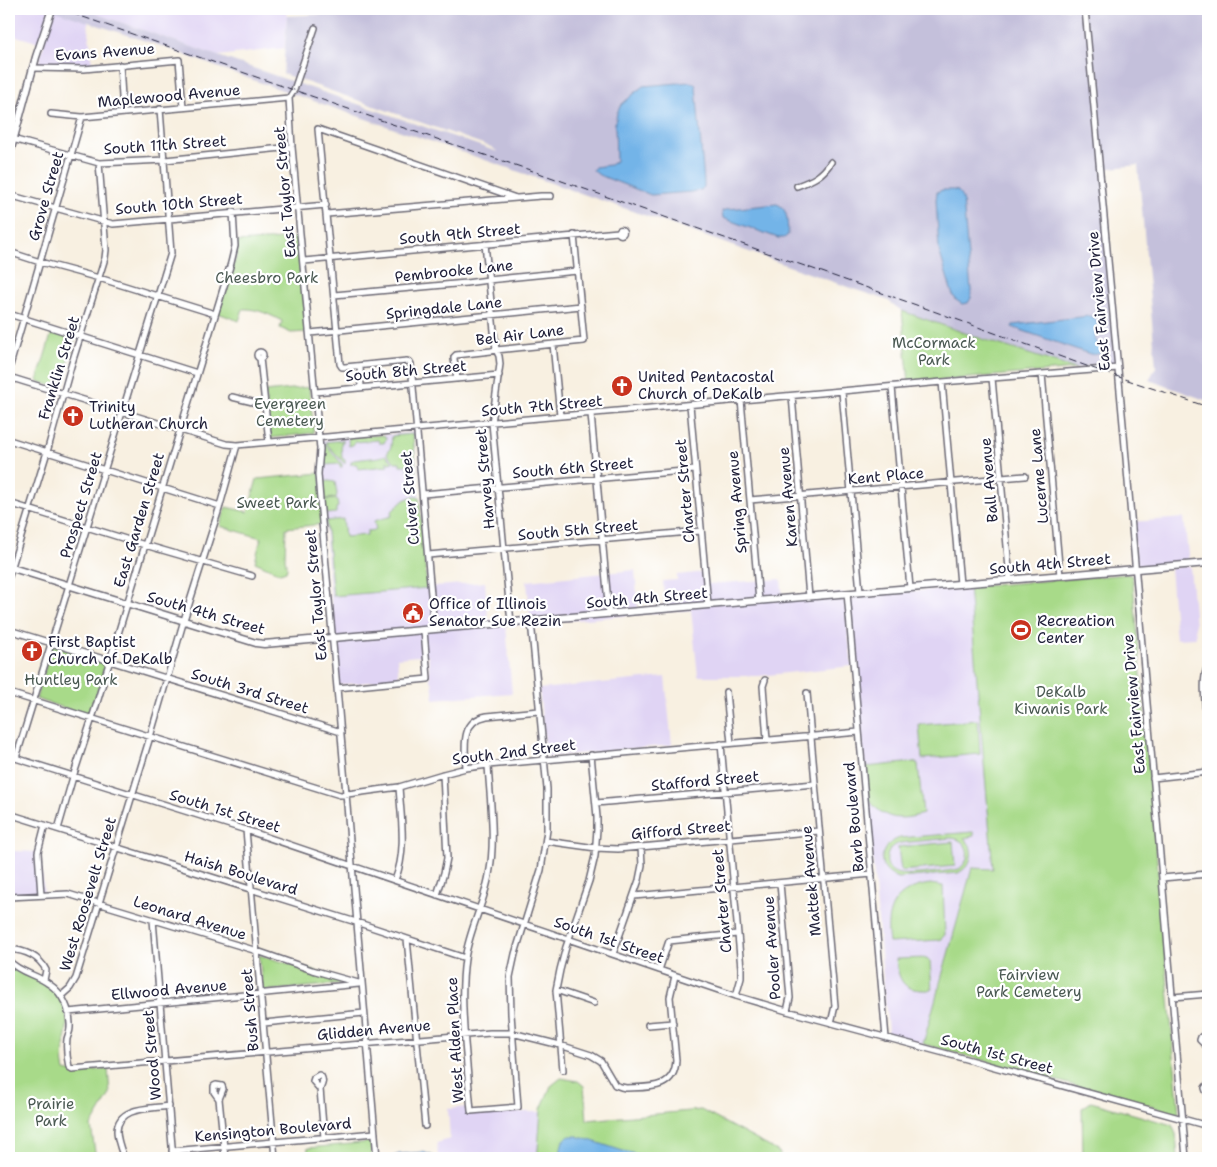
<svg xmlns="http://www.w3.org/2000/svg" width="1217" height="1167" viewBox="0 0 1217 1167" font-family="'Shantell Sans',sans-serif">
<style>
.built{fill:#e0d4f4}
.industrial{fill:#c4c0db}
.green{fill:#a8da89;stroke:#657e62;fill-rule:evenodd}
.water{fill:#73b4e8;stroke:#4a6b92}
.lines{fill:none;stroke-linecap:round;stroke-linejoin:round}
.minor-casing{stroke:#6d6a75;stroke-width:8}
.major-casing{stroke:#6d6a75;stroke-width:9}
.minor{stroke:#fff;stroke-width:5}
.major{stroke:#fff;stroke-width:6}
.rail{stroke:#22223b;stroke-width:1;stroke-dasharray:8 4;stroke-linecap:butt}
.labels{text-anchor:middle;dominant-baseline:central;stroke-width:4.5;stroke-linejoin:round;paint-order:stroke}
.street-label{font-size:15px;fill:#22223b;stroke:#fff}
.park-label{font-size:15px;fill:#4a5952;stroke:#fff}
.poi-label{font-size:15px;fill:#22223b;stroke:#fff;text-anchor:start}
</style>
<rect width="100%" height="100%" fill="#fff"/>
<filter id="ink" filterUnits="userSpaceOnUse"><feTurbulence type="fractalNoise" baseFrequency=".02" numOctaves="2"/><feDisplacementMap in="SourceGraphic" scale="10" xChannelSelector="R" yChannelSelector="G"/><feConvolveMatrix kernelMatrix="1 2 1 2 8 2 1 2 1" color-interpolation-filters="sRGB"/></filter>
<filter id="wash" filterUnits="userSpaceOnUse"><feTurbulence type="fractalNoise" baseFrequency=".0096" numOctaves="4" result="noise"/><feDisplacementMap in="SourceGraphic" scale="20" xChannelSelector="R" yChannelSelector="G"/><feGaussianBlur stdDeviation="1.12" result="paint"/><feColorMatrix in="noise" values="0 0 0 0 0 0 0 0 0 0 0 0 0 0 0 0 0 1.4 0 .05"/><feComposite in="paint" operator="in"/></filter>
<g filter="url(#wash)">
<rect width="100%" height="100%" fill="#f8f0e1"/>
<path class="built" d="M9 9H51L88 21 92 65H38L44 44 9 34Z
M82 9H286L287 16 284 48 218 56Z
M414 432 427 587 485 582 488 620 530 616 527 581 635 570 638 608 664 605 663 581 677 580V575L706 572 707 584 781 579 783 597 844 593 852 666 759 676H698L691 610 506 626 512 693 434 699 432 681H430L428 655 397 658 399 679 338 685 320 468 322 454V441L323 440Z
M1184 518 1189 563 1137 568 1132 522Z
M1190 566 1196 638 1176 639 1170 568Z
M969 587 993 869 972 868 923 1044 898 1038 890 1035 888 1032 850 602 852 598 854 596Z
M665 677 672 745 546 757 539 689Z
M9 847 12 851 40 852 44 892 9 894Z
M467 1107 469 1114H474L513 1111 519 1112H541L538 1149 537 1158H438L437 1143 450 1139 448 1109Z"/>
<path class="industrial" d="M49 9H82L250 67 498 152 491 147 283 74 287 16 381 11 409 9H1208V401L1149 380 1156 367 1138 165 1102 169 1120 370 1099 364 1076 369 1043 359 902 311 887 300 853 289 693 232 233 73 161 46Z"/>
<path class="green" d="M296 238 298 242 307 332 291 333 280 328 282 321C271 315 256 308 243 309L239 321 218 313 236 257 237 242Z
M902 311 985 340 1076 369 909 383Z
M52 332 75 340 60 388 37 381Z
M309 387 314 433 270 438 265 392Z
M413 434 418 492 414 493 412 491 410 470H408V465H400V462H395L387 454 391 447 392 436Z
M382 435 385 436 386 439 384 443H379V441L378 440 355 442 353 445 349 446 348 440 350 437Z
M343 440V442H341L342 458 345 460V464L325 442Z
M324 443 342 464V467H340V464L325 465 323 468H322L324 454Z
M386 455 393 462 389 463 387 461V466L358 469 357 464H351V465V462L354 460 380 457Z
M320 473 324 524 286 528 285 559 287 568 286 571 280 573 255 562 261 538 220 526 226 507 248 512 257 479Z
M329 481 335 482 337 494 336 498 324 499 323 482Z
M411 497H419L427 588 333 596 326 521 343 519 345 537 367 535V531L376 530 374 521 392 516 391 512 404 500Z
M337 499 338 507 336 508V513L325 514 324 500Z
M1128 574 1132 576 1133 582 1179 1114 923 1044 972 868 993 869 969 587Z
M52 645 106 662 90 716 36 699Z
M978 720 980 754 922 759 919 725Z
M914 762 918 764 923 814C916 816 908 818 900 818 886 818 871 808 868 794 866 785 866 775 866 767Z
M973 832 974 836 964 838C976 848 973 866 958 873L899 878C875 872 877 845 900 838ZM951 838C969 839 973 859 959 869 949 871 909 876 899 874 881 870 884 848 900 843Z
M953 842 955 866 901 871 898 847Z
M930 884 943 886 945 935 940 940 889 943C884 910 894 889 930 884Z
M259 955 338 978 340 982 339 984 263 991Z
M927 958 930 961 932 990C906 991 899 986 896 959Z
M9 965C27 979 54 981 64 1005 66 1013 68 1020 67 1028 65 1043 61 1056 65 1071L69 1072 108 1069 110 1094 91 1126 96 1158H9Z
M561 1078 578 1081 584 1086 587 1120 701 1110 779 1152V1158H537L538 1149 541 1109 551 1086Z
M1091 1102 1172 1125 1176 1134 1178 1158H1083L1082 1108Z
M371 1142 372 1158H307L308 1148Z"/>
<path class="water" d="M690 82 695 84 696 87 704 182V187L701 190 691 192 651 195 599 175 593 170 595 167 610 165 616 161 615 123 617 113 621 105 643 86Z
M942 190H953L958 191 963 200 971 290V298L968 303 962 304 956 300 952 293 939 250 936 200 937 192Z
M777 204C789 209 787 223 788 235L784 238H778L723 218 722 211 729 209Z
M1089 316C1103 320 1094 328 1095 338 1096 342 1100 346 1102 349V351C1098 355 1095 355 1090 354L1012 327 1013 325Z
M570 1136H577L623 1151 655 1158H560C562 1148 559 1141 570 1136Z
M423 1152 439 1158H389L399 1154Z"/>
</g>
<g filter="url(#ink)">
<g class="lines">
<g class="minor-casing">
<path id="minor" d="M1085 9 1124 435 1186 1158
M315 28 294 90 289 98 292 147 320 449 318 474 320 500 337 688 377 1158
M120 65 123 113
M33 68 84 69 179 60 183 107
M51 114 82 117 289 98
M9 138 99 163 165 160 292 147
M797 186C813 180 822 176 831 162
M9 195 113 224 326 205
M327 214 541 196H551
M618.5 232a2.5 2.5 0 1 1 5 0a2.5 2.5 0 1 1-5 0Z
M485 244 496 350 499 356 500 364 492 423 511 623
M9 252 40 262 99 278 215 314
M304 261 618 232
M334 295 466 283 488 280 577 271
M9 314 197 373
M310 333 581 306
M553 344 560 416
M257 355a3 3 0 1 1 6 0a3 3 0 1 1-6 0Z
M260 358 269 442
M360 366 361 387
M9 369 82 117
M1042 374 1060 576
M9 377 226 444 237 445 942 382 1118 368
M992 378 1010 580
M457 379 454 359V357L456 355 491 351 496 350 584 341 574 235
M942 382 960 584
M892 387 910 588
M315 392 499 375
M842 392 860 592
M792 396 809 597
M232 397 265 405
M741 400 759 601
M690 405 708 605
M591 414 609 614
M9 440 220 506
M423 494 695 470
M750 500 1025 476
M9 503 145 545 252 576
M428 555 701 531
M9 576 47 452 71 366 105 258 106 250 99 163
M847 593 886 1038
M434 629 411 364 410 362 407 361 345 367H342L340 364 318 129 516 198
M9 630 341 732
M1208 666C1200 679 1207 715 1208 731
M765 680 763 686 767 740
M337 688 428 679 424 630
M726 692 731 743
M9 693 340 795 399 787 443 774 466 768 488 765 859 732
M807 693 835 1006 831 1023
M721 744 741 968V978L736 996
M9 756 246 830 736 996 787 1011 944 1053 1208 1126
M16 758 171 253 160 109
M488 765C490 800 496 840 489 875 484 904 469 930 465 959 461 987 463 1015 465 1043 467 1066 469 1088 471 1111L518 1107 511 1014 510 977 515 954 541 870 547 830V789L531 621
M466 768C465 747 460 721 487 716L539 711
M1153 778 1208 772
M596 803 815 784
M9 814 356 922 465 958
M58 829 73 777 96 706 231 263 235 246 233 212
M246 830 275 1158
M546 841 596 848 618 849 819 831
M1162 878 1208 874
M395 880C407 851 401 818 399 787
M780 883 789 986 790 998 787 1011
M41 895 38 852 45 825
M437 895 444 873 447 858 443 774
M634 896 872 874
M9 897 68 894 257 951 312 970 362 984
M153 920 173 1158
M407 939 425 1126
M9 949C24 950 39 956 46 970L44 980
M613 954 639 880 642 865 641 847
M9 961C20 973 36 974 49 984 63 993 71 1011 70 1028 70 1032 68 1035 67 1039 66 1048 67 1058 69 1067L72 1069 490 1033H512L560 1045 591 1055 601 1061 615 1085 621 1087 626 1088C648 1087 675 1090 676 1060L670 997 675 976
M659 970 669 941 737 934
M556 990 594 1003
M61 996 70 988 76 978 150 737 184 620 219 509 237 445
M1173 997 1208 994
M68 1012 359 984
M264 1023 364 1013
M648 1025 673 1023
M1208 1036 1204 1035 1201 1037 1200 1040 1204 1044 1208 1043
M563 1070 556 990 560 970 566 947 589 881 595 856 597 829V817L591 755
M1208 1084 1205 1088 1206 1091 1208 1093
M320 1089 313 1081 314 1078 319 1075 321 1076C324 1081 322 1084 320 1089L324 1138
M219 1099 214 1092V1086L216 1085 222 1086 223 1089 219 1099 225 1158
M172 1151 375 1133
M124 1158C121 1150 117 1140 117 1131 118 1106 151 1109 169 1106"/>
</g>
<g class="major-casing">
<path id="major" d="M9 156 36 57 52 9
M9 567 256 643 264 644 708 605 1208 563"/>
</g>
<use href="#minor" class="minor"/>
<use href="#major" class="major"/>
<path class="rail" d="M60 9 389 123 536 172 922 307 1095 369 1208 407"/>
</g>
</g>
<defs>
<g id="church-disc" transform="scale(1.125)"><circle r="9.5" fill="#c8321e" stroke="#fff"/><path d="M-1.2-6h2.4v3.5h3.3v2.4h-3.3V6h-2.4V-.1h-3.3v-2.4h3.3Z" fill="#fff"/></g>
<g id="civic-disc" transform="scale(1.125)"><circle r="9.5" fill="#c8321e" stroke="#fff"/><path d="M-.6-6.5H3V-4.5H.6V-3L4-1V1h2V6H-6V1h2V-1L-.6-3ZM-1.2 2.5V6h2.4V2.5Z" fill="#fff"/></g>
<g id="stadium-disc" transform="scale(1.125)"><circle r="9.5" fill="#c8321e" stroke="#fff"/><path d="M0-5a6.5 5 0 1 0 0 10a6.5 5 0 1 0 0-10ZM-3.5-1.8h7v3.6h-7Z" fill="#fff"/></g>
</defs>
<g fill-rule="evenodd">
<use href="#church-disc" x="622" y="386"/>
<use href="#church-disc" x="73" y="416"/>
<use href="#civic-disc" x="413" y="613"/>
<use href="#stadium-disc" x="1021" y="630"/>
<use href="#church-disc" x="32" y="651"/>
</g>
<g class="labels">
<g class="street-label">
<text transform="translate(105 52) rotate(-4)">Evans Avenue</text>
<text transform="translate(169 96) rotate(-5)">Maplewood Avenue</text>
<text transform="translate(165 145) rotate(-4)">South 11th Street</text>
<text transform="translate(285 192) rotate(-95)">East Taylor Street</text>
<text transform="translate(46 196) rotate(-74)">Grove Street</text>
<text transform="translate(179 204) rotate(-5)">South 10th Street</text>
<text transform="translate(460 234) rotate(-5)">South 9th Street</text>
<text transform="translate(454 271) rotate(-6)">Pembrooke Lane</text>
<text transform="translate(1099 301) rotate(-95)">East Fairview Drive</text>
<text transform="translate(444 308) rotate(-6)">Springdale Lane</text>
<text transform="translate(520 335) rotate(-7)">Bel Air Lane</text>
<text transform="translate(59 368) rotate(-73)">Franklin Street</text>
<text transform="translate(406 371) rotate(-5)">South 8th Street</text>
<text transform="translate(542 406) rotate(-5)">South 7th Street</text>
<text transform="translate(573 468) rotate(-5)">South 6th Street</text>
<text transform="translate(886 476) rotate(-5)">Kent Place</text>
<text transform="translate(1039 476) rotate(-95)">Lucerne Lane</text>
<text transform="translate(485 479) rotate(-95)">Harvey Street</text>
<text transform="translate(989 480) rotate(-95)">Ball Avenue</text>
<text transform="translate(685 491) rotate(-95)">Charter Street</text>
<text transform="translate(788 497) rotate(-95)">Karen Avenue</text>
<text transform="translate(410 498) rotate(-95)">Culver Street</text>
<text transform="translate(737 502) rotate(-95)">Spring Avenue</text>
<text transform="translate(81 505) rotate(-73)">Prospect Street</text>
<text transform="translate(139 520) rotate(-73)">East Garden Street</text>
<text transform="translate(578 530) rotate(-5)">South 5th Street</text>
<text transform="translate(1050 564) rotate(-5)">South 4th Street</text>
<text transform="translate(316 595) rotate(-95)">East Taylor Street</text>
<text transform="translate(647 598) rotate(-5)">South 4th Street</text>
<text transform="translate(206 613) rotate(16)">South 4th Street</text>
<text transform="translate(250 691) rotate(17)">South 3rd Street</text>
<text transform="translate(1134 704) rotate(-95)">East Fairview Drive</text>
<text transform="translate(514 752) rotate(-7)">South 2nd Street</text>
<text transform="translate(705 781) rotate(-5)">Stafford Street</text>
<text transform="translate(225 811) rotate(17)">South 1st Street</text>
<text transform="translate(854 817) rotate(-95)">Barb Boulevard</text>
<text transform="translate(681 830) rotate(-5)">Gifford Street</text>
<text transform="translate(241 873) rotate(17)">Haish Boulevard</text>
<text transform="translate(811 881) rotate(-95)">Mattek Avenue</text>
<text transform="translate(88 894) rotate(-73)">West Roosevelt Street</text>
<text transform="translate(722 901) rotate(-95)">Charter Street</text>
<text transform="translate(190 918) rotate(17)">Leonard Avenue</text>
<text transform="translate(609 940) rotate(19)">South 1st Street</text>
<text transform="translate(772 948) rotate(-94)">Pooler Avenue</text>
<text transform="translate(169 990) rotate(-5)">Ellwood Avenue</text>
<text transform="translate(250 1010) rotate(-95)">Bush Street</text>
<text transform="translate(374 1030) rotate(-5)">Glidden Avenue</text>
<text transform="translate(455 1040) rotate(-93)">West Alden Place</text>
<text transform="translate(997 1054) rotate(15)">South 1st Street</text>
<text transform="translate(152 1055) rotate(-95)">Wood Street</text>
<text transform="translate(273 1130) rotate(-5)">Kensington Boulevard</text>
</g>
<g class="park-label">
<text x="267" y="278">Cheesbro Park</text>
<text x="934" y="343">McCormack<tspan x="934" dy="17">Park</tspan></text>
<text x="290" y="404">Evergreen<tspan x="290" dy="17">Cemetery</tspan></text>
<text x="277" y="503">Sweet Park</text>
<text x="71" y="680">Huntley Park</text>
<text x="1061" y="692">DeKalb<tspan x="1061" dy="17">Kiwanis Park</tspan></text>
<text x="1029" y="975">Fairview<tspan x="1029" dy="17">Park Cemetery</tspan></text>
<text x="51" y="1104">Prairie<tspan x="51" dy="17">Park</tspan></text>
</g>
<g class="poi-label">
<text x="638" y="377">United Pentacostal<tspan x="638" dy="17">Church of DeKalb</tspan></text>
<text x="89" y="407">Trinity<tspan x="89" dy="17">Lutheran Church</tspan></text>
<text x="429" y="604">Office of Illinois<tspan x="429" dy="17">Senator Sue Rezin</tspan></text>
<text x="1037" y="621">Recreation<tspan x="1037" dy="17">Center</tspan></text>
<text x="48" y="642">First Baptist<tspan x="48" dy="17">Church of DeKalb</tspan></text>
</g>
</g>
<rect width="1217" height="1167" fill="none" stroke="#fff" stroke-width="30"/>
</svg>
